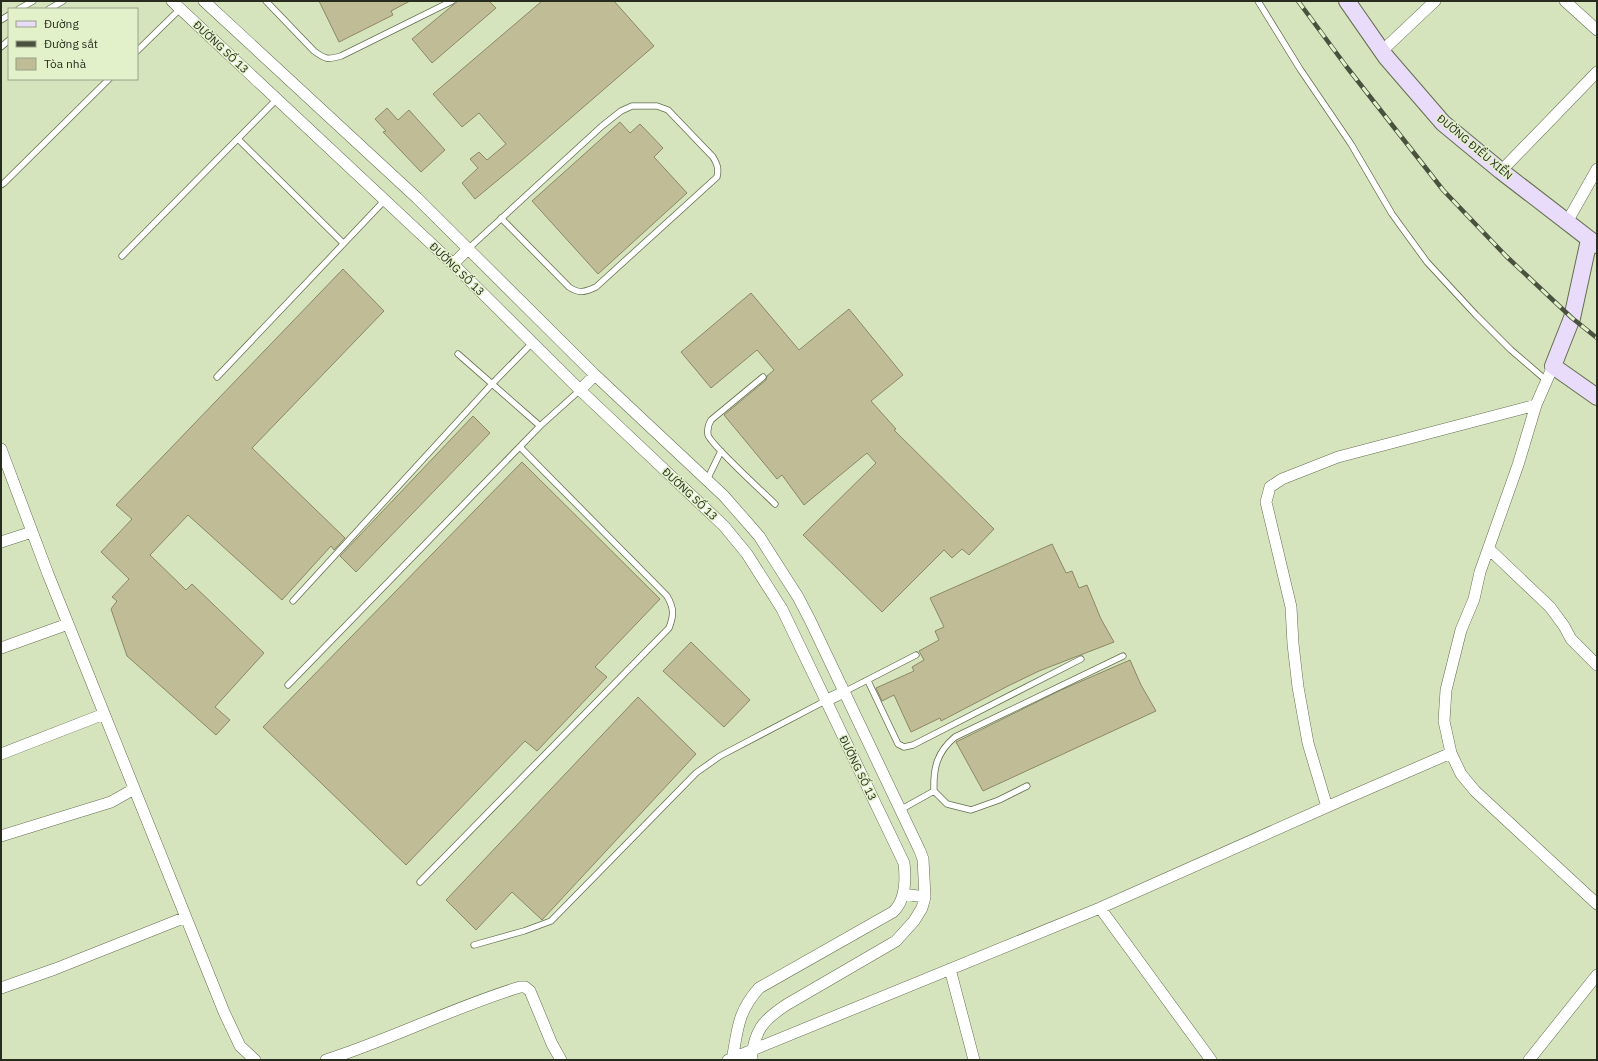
<svg xmlns="http://www.w3.org/2000/svg" width="1598" height="1061" viewBox="0 0 1598 1061" font-family="'IBM Plex Sans',sans-serif">
<style>
.building{fill:#bfbc96;stroke:#8c8965}
.lines{fill:none;stroke-linecap:round;stroke-linejoin:round}
.lane-casing{stroke:#636f4e;stroke-width:7}
.street-casing{stroke:#636f4e;stroke-width:12}
.secondary-casing{stroke:#636f4e;stroke-width:18}
.lane{stroke:#fff;stroke-width:5.5}
.street{stroke:#fff;stroke-width:11}
.secondary{stroke:#e9dcfa;stroke-width:16}
.rail-casing{stroke:#4a513e;stroke-width:4.5}
.rail{stroke:#e3f1cb;stroke-width:3;stroke-dasharray:9;stroke-linecap:butt}
.labels{text-anchor:middle;dominant-baseline:central;stroke-width:3;stroke-linejoin:round;paint-order:stroke}
.street-label{font-size:11px;fill:#272c1e;stroke:#e3f1cb}
</style>
<rect width="100%" height="100%" fill="#d6e4be"/>
<path class="building" d="M319 1H410L391 11 393 15 339 42Z
M458 1H489L496 8 432 63 412 39Z
M542 1H614L654 46 521 161 475 199 462 183 478 168 470 159 479 152 487 160 506 144 479 113 462 127 433 94Z
M387 108 398 120 409 110 445 150 421 172 383 132 386 131 375 119Z
M620 122 630 133 640 124 663 148 654 157 687 193 598 274 532 201Z
M343 269 384 311 252 448 345 538 334 550 331 546 282 600 188 515 150 555 186 590 192 584 264 653 215 707 230 720 216 735 127 656 111 609 117 601 112 597 129 579 101 552 132 519 116 505Z
M751 293 799 350 849 309 903 375 871 401 896 429 894 430 994 529 969 555 962 549 952 558 944 550 882 612 803 535 876 463 867 453 804 505 782 475 777 479 724 415 766 380 767 376 774 370 757 350 711 388 681 352Z
M473 416 490 433 356 572 340 556Z
M522 462 660 599 595 667 607 677 537 751 525 741 406 865 263 727Z
M1052 544 1066 573 1072 571 1079 588 1087 585 1101 619 1114 642 1039 671 1008 686 941 721 940 718 911 732 894 695 882 701 876 688 914 671 912 667 924 660 919 651 939 640 935 631 944 627 930 598Z
M691 642 750 700 724 727 663 671Z
M1130 660 1141 685 1156 711 983 791 956 742 1061 690Z
M638 697 696 754 542 920 512 892 476 930 446 900Z"/>
<g class="lines">
<g class="lane-casing">
<path id="lane" d="M266 1 314 51C325 59 327 60 341 56L452 1
M1258 1 1300 69 1351 144 1392 214 1427 262 1476 315 1511 350 1547 381
M19 9 33 1
M49 9 63 1
M1 20 9 15
M1 47 9 40
M137 51 180 9
M238 139 343 243
M1 185 4 183 109 79
M468 249 602 126 621 111 632 106H657L668 110 713 157C717 164 719 168 717 177L596 287C585 292 579 294 569 287L501 218
M122 256 276 100
M458 354 540 426
M217 377 384 201
M763 377 711 420C708 425 707 429 708 435 711 445 764 493 775 504
M707 480 721 451
M293 601 491 385 532 343
M868 681 898 744 904 747 913 745 1081 659
M288 685 540 426 580 390
M844 692 916 655
M1027 786 999 800 971 810 947 804 934 791C933 768 937 752 955 737L1123 656
M900 810 934 791
M420 882 669 628C674 615 674 608 667 596L520 447
M474 945 524 931 551 921 696 773 720 756 825 701"/>
</g>
<g class="street-casing">
<path id="street" d="M172 1 453 264 580 390 724 526 747 554 782 609 904 863C906 880 906 900 893 912L759 988C737 1013 738 1029 732 1060
M204 1 417 198 595 375 724 496 759 536 798 597 810 620 920 851 923 859 925 897 922 908 914 921 896 941 786 1005C762 1021 755 1030 751 1060
M1565 1 1597 30
M1382 51 1435 1
M1501 171 1597 72
M1567 222 1597 169
M453 264 468 249
M1553 366 1536 405 1518 465 1480 572 1474 599 1461 630 1446 690 1444 721 1451 753 1461 774 1475 791 1597 904
M580 390 595 375
M1 449 48 574 224 1012 240 1046 255 1060
M1 542 32 532
M1489 549 1550 607 1564 626 1571 639 1597 665
M1 648 68 624
M825 701 844 692
M1 754 104 714
M1327 807 1308 743 1298 687 1293 644 1291 607 1266 502 1270 487 1282 479 1338 457 1536 405
M1 836 111 802 134 789
M903 894 925 897
M1100 908 1211 1060
M950 969 974 1060
M1 988 55 969 186 917
M326 1060C392 1039 454 1007 520 987H525L530 991 552 1044 561 1060
M728 1060 1100 908 1347 798 1451 753
M1529 1060 1597 975"/>
</g>
<g class="secondary-casing">
<path id="secondary" d="M1347 1 1386 57 1443 123 1501 171 1597 245
M1589 240 1572 318 1553 366 1597 397"/>
</g>
<use href="#lane" class="lane"/>
<use href="#street" class="street"/>
<use href="#secondary" class="secondary"/>
<g class="rail-casing">
<path id="rail" d="M1298 1 1346 66 1443 190 1506 256 1572 318 1597 338"/>
</g>
<use href="#rail" class="rail"/>
</g>
<g class="labels">
<g class="street-label">
<text transform="translate(221 47) rotate(43)">ĐƯỜNG SỐ 13</text>
<text transform="translate(1475 147) rotate(40)">ĐƯỜNG ĐIỂU XIỂN</text>
<text transform="translate(457 269) rotate(44)">ĐƯỜNG SỐ 13</text>
<text transform="translate(690 494) rotate(43)">ĐƯỜNG SỐ 13</text>
<text transform="translate(858 768) rotate(64)">ĐƯỜNG SỐ 13</text>
</g>
</g>
<rect width="1598" height="1061" fill="none" stroke="#272c1e" stroke-width="4"/>
<rect x="8" y="8" width="130" height="72" fill="#e3f1cb" stroke="#98a286"/>
<rect x="16" y="21" width="20" height="6" fill="#e9dcfa" stroke="#98a286"/>
<text x="44" y="28" font-size="12" fill="#272c1e">Đường</text>
<rect x="16" y="41" width="20" height="6" fill="#4a513e" stroke="#98a286"/>
<text x="44" y="48" font-size="12" fill="#272c1e">Đường sắt</text>
<rect x="16" y="58" width="20" height="12" fill="#bfbc96" stroke="#98a286"/>
<text x="44" y="68" font-size="12" fill="#272c1e">Tòa nhà</text>
</svg>
